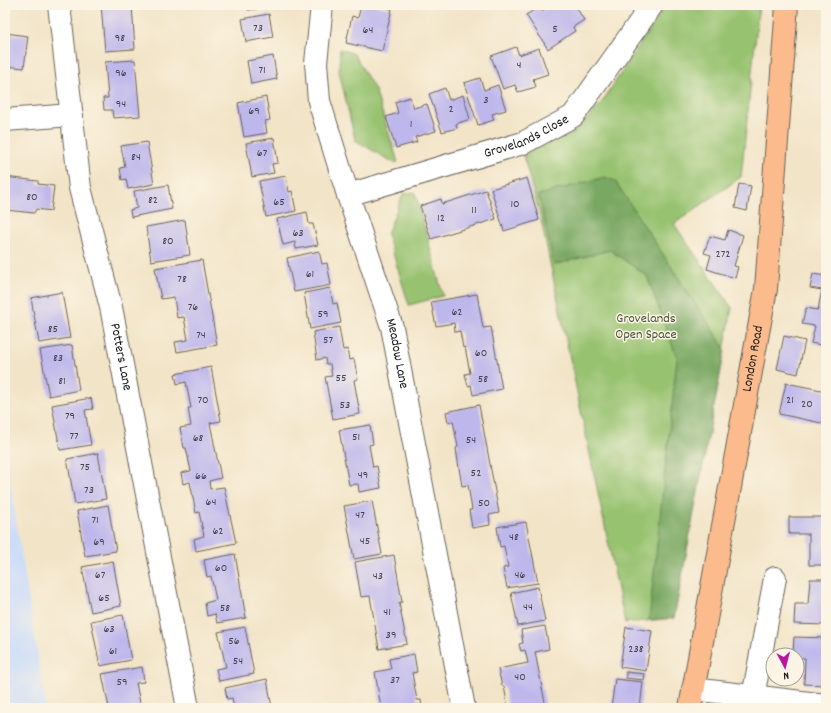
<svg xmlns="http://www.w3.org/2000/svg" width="831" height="713" viewBox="0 0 831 713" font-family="Dekko,sans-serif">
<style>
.built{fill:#cbdcf9}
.green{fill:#97c26f;stroke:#5a6f46}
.forest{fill:#79a862;stroke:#4a623f}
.building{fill:#beb7ec}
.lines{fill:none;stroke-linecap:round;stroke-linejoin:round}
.minor-casing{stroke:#676258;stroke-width:24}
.major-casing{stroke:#676258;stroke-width:24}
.minor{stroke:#fff;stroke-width:22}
.major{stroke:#fbbb8c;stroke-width:22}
.labels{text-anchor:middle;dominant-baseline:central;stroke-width:3;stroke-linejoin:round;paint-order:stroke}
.number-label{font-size:12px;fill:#444350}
.street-label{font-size:14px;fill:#1c1c1c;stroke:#fcf5e5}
.park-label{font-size:14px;fill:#475639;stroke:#fcf5e5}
</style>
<rect width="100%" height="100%" fill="#fcf5e5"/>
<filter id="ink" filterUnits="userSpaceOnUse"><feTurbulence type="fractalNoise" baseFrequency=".025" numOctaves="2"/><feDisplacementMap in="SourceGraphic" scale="8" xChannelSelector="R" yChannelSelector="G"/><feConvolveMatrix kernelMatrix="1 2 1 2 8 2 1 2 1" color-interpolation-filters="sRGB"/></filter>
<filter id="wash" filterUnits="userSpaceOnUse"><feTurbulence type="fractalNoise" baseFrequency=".012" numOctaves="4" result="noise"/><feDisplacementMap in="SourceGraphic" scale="16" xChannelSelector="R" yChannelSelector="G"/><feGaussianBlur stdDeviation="0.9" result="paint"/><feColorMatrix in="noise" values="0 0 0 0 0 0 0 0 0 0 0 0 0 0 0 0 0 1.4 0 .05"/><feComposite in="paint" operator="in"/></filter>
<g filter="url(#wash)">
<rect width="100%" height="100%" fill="#f2e4c7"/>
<path class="built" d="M5 450 46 708H5Z"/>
<path class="green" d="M666 5H759L741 177 674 224 732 308 674 618 625 623 541 219 523 155 574 132 600 105Z
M340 49 354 54 375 90 398 162 394 163 355 140 339 71Z
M415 192 443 296 409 305 387 234 403 194Z"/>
<path class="forest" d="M605 177 615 181 725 349 674 618 649 620 677 358 647 276 610 250 554 265 544 218 538 195Z"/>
<g id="blocks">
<path class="building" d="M101 5H132L135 49 105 51Z
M247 5H276V6L248 10Z
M361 5H375L392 9 382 51 346 43 352 16 358 18Z
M552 5H575L584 20 573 27 575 31 548 49 526 15 539 7 542 11Z
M269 14 273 37 246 42 242 19Z
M5 33 28 36 24 68 5 66Z
M516 47 519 55 539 48 548 74 533 79 536 87 518 92 515 85 503 89 491 56Z
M273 56 277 79 251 84 247 61Z
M135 60 140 116 113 118 112 110H104L103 98H108L105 62Z
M480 78 484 90 498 85 506 110 492 114 494 120 478 125 464 83Z
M445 88 449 100 463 95 470 119 456 124 457 128 442 132 429 94Z
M266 97 270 120 265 121 267 133 244 137 238 103Z
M410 97 414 108 427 104 436 131 415 137 417 142 396 148 386 117 398 113 395 102Z
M274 138 278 163 272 164 274 173 252 177 246 143Z
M147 142 154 184 128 189 126 179 122 180 120 168 125 167 121 146Z
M286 176 289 192 292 191 296 211 266 217 259 181Z
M5 177 38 181V184L54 186 51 211 36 209 34 213 5 210Z
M527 178 539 220 504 231 491 189Z
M739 184 751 186 747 211 735 208Z
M168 185 172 209 131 217 130 210 137 208 134 191Z
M486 190 496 219 431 239 420 206 441 199 442 204Z
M307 212 309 224H313L318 245 296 249 295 242 283 245 277 219Z
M185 220 190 255 151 261 146 227Z
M728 230 743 235 734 266 738 267 735 278 707 269 711 255 704 253 710 236 725 240Z
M319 251 322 264 327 263 331 285 294 292 287 258Z
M202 260 217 345 177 352 175 342 188 340 184 317 177 318 174 297 161 299 155 268Z
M813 274 826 276V346L811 343 815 326 802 324 806 308 818 310 820 299 822 290 810 288Z
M330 288 333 304 337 303 341 323 310 329 304 293Z
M62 292 70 338 39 343 31 298Z
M477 294 483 328 491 327 502 389 473 395 471 385 468 386 465 374 470 373 465 347 463 348 460 331 455 332 454 323 436 326 431 302Z
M339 327 343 350 347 349 349 360 354 359 358 379 354 380 360 414 333 419 325 377 332 376 330 364H326L325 358 317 360 313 332Z
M784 336 805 341 798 374 777 369Z
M72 345 79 390 49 396 40 350Z
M211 367 221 421 210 423 221 478 209 481 210 489 224 487 236 543 196 551 194 539 204 536 199 512 196 513 190 482 183 484 181 473 191 471 186 448H184L180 428 191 426 188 408H191L186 382 177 384 175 374Z
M786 383 826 391V424L779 414Z
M91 398 93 409 85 410 91 445 60 450 52 405Z
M479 405 499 513 489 515 490 525 472 528 469 510H472L468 485 462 486 458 462 456 448 458 447 453 421 448 422 446 412Z
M370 425 373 444 369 445 373 467 377 466 381 488 359 492 358 484 349 485 339 430Z
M98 453 106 499 75 504 67 459Z
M372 501 382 554 354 559 344 506Z
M108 505 116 551 85 556 77 511Z
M789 517H826V565H809V534H789Z
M526 522 538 583 507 588 503 568 508 567 504 546 500 547 497 527Z
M235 554 246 618 217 623 215 614 207 616 205 603 216 600 211 576 207 577 204 560Z
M394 555 402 602 399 603 407 644 379 649 370 596 361 597 355 562Z
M113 561 121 606 91 612 82 567Z
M810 579H826V625L794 624 795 604H808Z
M538 587 545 621 518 626 511 593Z
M123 615 131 660 100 666 91 621Z
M545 626 549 649 535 652 546 708H508L504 686H502L498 669 528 663 525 650 521 651 519 644 523 643 521 630Z
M245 627 254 674 219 681 216 669 226 667 218 632Z
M626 627 652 631 646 671 620 667Z
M794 637 826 638V685L804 684 805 658H797V655H793Z
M414 654 417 672 412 673 417 700H421L422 708H381L375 672 391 669 389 659Z
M142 667 144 682 136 683 141 708H109L102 674Z
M626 672 645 674 644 680 626 678Z
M267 679 272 708H234L232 698 227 699 225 688Z
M615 679 643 682 640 708H611Z"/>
</g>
</g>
<g filter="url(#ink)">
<use href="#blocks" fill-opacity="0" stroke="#676258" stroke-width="1"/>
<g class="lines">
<g class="minor-casing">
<g id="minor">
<path id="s1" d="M59 5 80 188 111 307 188 708"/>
<path id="s2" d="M322 5 316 63 319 101 348 195 392 327 464 708"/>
<path d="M5 120 72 115"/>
<path id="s3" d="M348 195 523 143 573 116 652 5"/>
<path d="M693 689 826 705"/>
<path d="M753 697 775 578"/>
</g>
</g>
<g class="major-casing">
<g id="major">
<path id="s4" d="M690 708 766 289 787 5"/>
</g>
</g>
<use href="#minor" class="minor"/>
<use href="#major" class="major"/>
</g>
</g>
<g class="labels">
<g class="number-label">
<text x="258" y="28">73</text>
<text x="555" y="29">5</text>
<text x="368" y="30">64</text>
<text x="120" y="38">98</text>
<text x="519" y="65">4</text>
<text x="262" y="70">71</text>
<text x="121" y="73">96</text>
<text x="486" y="100">3</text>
<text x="121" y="104">94</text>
<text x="451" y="109">2</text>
<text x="254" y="111">69</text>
<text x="411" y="124">1</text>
<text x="262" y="153">67</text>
<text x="136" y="157">84</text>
<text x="32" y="197">80</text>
<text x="153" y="200">82</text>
<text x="279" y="202">65</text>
<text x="515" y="204">10</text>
<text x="474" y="210">11</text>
<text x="441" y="218">12</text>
<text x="298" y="233">63</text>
<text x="168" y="241">80</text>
<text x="723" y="254">272</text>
<text x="310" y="274">61</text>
<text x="182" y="279">78</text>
<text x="193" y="307">76</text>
<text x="457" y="312">62</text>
<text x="323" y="314">59</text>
<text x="53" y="329">85</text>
<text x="201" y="335">74</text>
<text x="328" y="340">57</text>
<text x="481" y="353">60</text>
<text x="58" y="358">83</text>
<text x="341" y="378">55</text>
<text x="483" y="379">58</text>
<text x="62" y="381">81</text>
<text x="203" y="400">70</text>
<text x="790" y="400">21</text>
<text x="807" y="404">20</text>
<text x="345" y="405">53</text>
<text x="70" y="416">79</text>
<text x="74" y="436">77</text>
<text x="356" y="437">51</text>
<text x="198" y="438">68</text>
<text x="471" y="440">54</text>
<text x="85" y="467">75</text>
<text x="476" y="473">52</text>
<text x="363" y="475">49</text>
<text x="201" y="476">66</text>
<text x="89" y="490">73</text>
<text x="211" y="502">64</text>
<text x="484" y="503">50</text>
<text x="360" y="515">47</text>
<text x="95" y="520">71</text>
<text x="218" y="531">62</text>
<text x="514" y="537">48</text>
<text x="365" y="541">45</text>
<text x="99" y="542">69</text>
<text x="221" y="568">60</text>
<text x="100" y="575">67</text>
<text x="520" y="575">46</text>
<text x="378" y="576">43</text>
<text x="104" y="598">65</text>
<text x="528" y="607">44</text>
<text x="225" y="608">58</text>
<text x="387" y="612">41</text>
<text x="109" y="629">63</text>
<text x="391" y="635">39</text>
<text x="234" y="641">56</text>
<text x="636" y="649">238</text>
<text x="113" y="651">61</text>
<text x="238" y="661">54</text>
<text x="520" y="677">40</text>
<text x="395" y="680">37</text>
<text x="122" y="682">59</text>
</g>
<g class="street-label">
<text stroke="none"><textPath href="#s3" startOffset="188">Grovelands Close</textPath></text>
<text stroke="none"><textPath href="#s2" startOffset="361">Meadow Lane</textPath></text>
<text stroke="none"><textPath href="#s1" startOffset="358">Potters Lane</textPath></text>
<text stroke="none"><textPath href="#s4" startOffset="355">London Road</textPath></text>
</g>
<g class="park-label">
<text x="646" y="319">Grovelands<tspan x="646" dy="16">Open Space</tspan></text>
</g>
</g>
<rect width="831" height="713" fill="none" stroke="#fcf5e5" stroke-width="20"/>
<g transform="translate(785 667) rotate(173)"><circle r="19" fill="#fcf5e5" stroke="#a29e95"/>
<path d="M0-3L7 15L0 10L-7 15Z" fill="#b5179e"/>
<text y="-6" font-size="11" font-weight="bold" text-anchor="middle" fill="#1c1c1c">N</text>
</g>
</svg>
